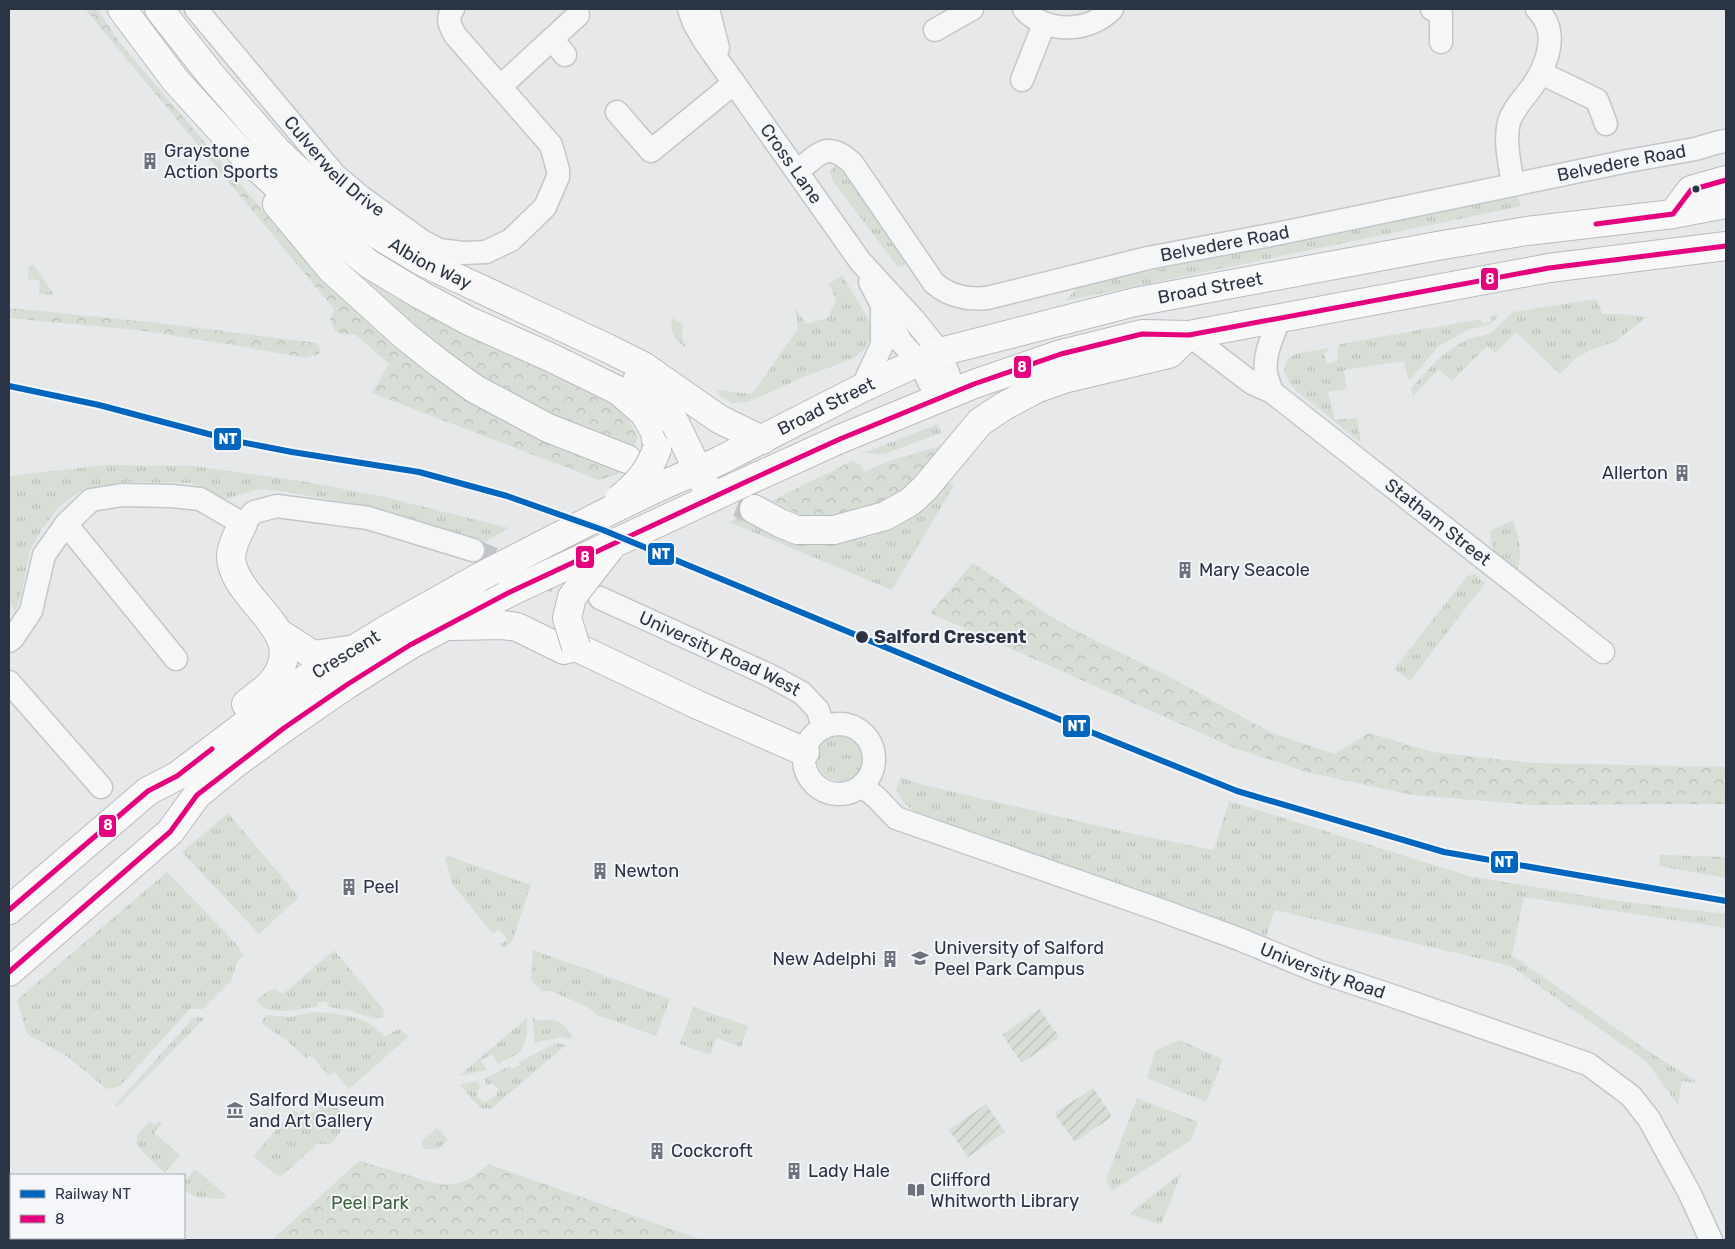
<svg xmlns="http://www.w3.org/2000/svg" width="1735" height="1249" viewBox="0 0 1735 1249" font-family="Rubik,sans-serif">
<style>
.grass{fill:url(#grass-tufts)}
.forest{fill:url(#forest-crowns)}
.garden{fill:url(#garden-furrows)}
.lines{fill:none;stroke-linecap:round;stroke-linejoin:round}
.minor-tunnel{stroke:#c1c4c9;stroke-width:22;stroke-dasharray:22 11;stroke-linecap:butt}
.highway-tunnel{stroke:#c1c4c9;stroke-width:28;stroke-dasharray:28 14;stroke-linecap:butt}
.minor-casing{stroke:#c4c6c8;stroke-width:25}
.highway-casing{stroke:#b8bbbf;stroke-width:30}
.minor{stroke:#f5f6f7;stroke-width:22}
.highway{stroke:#f8f8f8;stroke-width:28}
.highway-bridge-casing{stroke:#b8bbbf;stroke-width:30;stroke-linecap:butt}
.highway-bridge{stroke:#f8f8f8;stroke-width:28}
.bus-1-casing{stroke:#f4f6f9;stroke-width:9}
.bus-1{stroke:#e5007d;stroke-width:5}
.rail-1-casing{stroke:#f4f6f9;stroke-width:10}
.rail-1{stroke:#0065bd;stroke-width:6}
.bus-dot{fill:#2b3445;stroke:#f4f6f9;stroke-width:2}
.labels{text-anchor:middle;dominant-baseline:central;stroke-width:4;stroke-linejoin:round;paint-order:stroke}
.poi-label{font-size:18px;fill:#2b3445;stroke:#f4f6f9;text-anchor:start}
.street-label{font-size:18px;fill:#2b3445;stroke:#f4f6f9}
.stop-label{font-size:18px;font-weight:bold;fill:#2b3445;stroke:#f4f6f9;text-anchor:start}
.park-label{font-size:18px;fill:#3f6138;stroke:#f4f6f9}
.line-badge{stroke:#f4f6f9;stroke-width:2}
.badge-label{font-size:14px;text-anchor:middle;font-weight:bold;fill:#fff}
</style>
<defs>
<pattern id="grass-tufts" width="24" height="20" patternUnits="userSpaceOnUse" patternTransform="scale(1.25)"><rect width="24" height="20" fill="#d6ded6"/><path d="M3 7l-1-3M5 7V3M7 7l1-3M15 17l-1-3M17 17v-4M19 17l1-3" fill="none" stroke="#b8bfb9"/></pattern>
<pattern id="forest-crowns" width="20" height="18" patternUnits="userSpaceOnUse" patternTransform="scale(1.25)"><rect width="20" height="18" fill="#d6ded6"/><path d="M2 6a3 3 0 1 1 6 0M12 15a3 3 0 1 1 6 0" fill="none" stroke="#b8bfb9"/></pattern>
<pattern id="garden-furrows" width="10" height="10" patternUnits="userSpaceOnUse" patternTransform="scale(1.25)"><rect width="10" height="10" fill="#d6ded6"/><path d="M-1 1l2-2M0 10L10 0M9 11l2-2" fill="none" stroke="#b8bfb9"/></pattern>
</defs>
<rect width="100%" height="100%" fill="#e6e8ea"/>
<path class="grass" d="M838 166C850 171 895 246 905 261L904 266 898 267 832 180 830 172 834 167Z
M1518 196 1521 206 1065 301 1080 285Z
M34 265 53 293 51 295 39 294 40 280 28 279 29 266Z
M842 275 869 320 872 333 865 349 852 359 806 376 748 402 732 403 719 395 717 390 752 394 798 329 795 308 806 324 828 318 836 299 829 284Z
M1597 299 1602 314H1622L1646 317 1616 341 1591 350 1577 357 1560 374 1516 332 1495 353 1487 346 1452 381 1439 369 1413 396 1411 388 1441 356 1467 339 1490 334 1513 312Z
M1499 314 1491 324 1465 331 1439 346 1409 381 1404 361 1344 370 1346 389 1328 392 1335 420 1357 418 1361 443 1298 392 1290 384 1284 371 1287 360 1295 354 1328 348 1329 351 1324 353 1327 364 1338 360 1337 350 1340 344 1481 319 1482 323 1492 322 1491 316Z
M673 318 683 325 682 338 686 347C675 340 668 331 673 318Z
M938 424 941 433 884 454 863 453Z
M106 465 193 466 301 481 380 496 509 528 484 543 330 500 288 492 259 489 227 499H219L205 488 190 483 129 482 100 486 79 492 58 508 42 529 30 550 20 599 15 611 9 603V476Z
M947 482 954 485 892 590 729 522 744 514 826 543 873 536 907 518Z
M1513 520C1519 537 1523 553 1517 571L1493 552 1490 531Z
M1475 574 1485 583 1410 681 1394 669 1467 576Z
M817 758a23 23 0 1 1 46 0a23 23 0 1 1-46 0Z
M901 777 916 783 1129 833 1214 850 1229 801 1469 876 1611 900 1726 914V928L1524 897 1512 955 1654 1055 1696 1081 1694 1083 1682 1081 1678 1105 1647 1062 1511 966 1275 910 1265 939 923 819 904 803 896 790Z
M228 813 299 897 259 934 182 852Z
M1660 855 1726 857V878L1659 866Z
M448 856 531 885 512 942 504 948 500 944 507 939 499 929 493 934 453 885 445 858Z
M167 872 239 947 243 956 237 962 231 981 203 1009H190L120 1086 109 1089 104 1087 68 1057 27 1034 17 1000Z
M334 950 384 1010 383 1017 374 1019 348 1010 328 1007 327 1002H318L317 1007C300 1008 267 1019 256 1000L268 991 275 989 283 994Z
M533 950 670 999 656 1036 597 1015 588 1007 551 991H542L531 980Z
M693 1007 748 1026 741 1047 716 1038 710 1055 680 1044Z
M314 1012C337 1014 370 1015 384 1037 396 1031 398 1025 408 1037L349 1089 335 1072 329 1076 311 1055 306 1058 286 1040 261 1023 266 1015 289 1017Z
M194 1017 205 1018 117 1107 115 1105Z
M532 1017 537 1021C555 1017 563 1021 573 1037L569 1039 560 1037 535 1043Z
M527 1018V1035L521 1052 498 1064 492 1054 481 1060 487 1070 459 1076Z
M1179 1040 1223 1059 1206 1102 1147 1078 1155 1051Z
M556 1043 566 1045 491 1109 480 1108 460 1085 476 1081 481 1088 478 1090V1098L485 1102 492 1098 497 1093 498 1089 493 1084 487 1085 484 1079 510 1066 512 1069 520 1065 519 1062Z
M320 1090C341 1108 355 1122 329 1145L318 1143 282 1176 275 1174 253 1156 294 1110 299 1114 302 1110 309 1114 319 1110 321 1100 317 1093Z
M1137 1098 1198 1122 1191 1140 1112 1191 1106 1180Z
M149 1121 155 1125 159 1121 162 1123 154 1133 180 1155 165 1173C158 1166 134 1148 137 1138 138 1132 146 1126 149 1121Z
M437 1128 448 1140 438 1149H423L422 1140Z
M195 1169 226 1195 223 1199 196 1197 184 1190V1178L186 1180Z
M1182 1172 1161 1225 1129 1214Z"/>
<path class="forest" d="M85 9H97L120 43 265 213 377 329 623 466 618 474 599 480 372 393 389 364 356 335 342 334 335 331 330 319 334 309Z
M360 273 601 392 624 411 638 438 633 447 517 400 449 355 400 314Z
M9 308 168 324 317 343 320 348 319 354 306 358 233 345 137 330 9 318Z
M942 445 926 468 903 492 855 514 805 517 771 501 852 461 861 465 864 472 887 462Z
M973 563 1047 614 1076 631 1168 676 1270 732 1334 754 1369 733 1432 752 1534 763 1726 767V804L1532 805 1412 795 1307 772 1237 749 930 613Z
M359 1161C375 1166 392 1170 408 1175 443 1187 459 1192 488 1164L702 1240H272Z"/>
<path class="garden" d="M1039 1009 1058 1035 1057 1039 1023 1062H1021L1002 1035Z
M1093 1088 1111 1114 1110 1118 1075 1142 1056 1116V1112Z
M986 1104 1005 1132 968 1157 949 1130Z"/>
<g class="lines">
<path class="minor-tunnel" d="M473 550 526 571 592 595"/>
<path class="highway-tunnel" d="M699 488 754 509"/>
<g class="minor-casing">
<g id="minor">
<path id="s1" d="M196 9 335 175 361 197 422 241 439 250 463 253 486 252 511 240 545 207 558 177V170L551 145 455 35C450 26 446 18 453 9"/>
<path id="s2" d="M689 9 694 23 705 42 860 261 915 321 940 352 955 392"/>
<path d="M708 9 718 48"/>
<path d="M1024 9C1046 34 1089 33 1112 9"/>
<path d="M1432 9 1441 14V42"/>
<path d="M935 30 972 9"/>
<path d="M552 39 565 55"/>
<path d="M1541 73 1597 100 1606 124"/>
<path d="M1022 80 1044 24"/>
<path d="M501 86 578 15"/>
<path d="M617 112 651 151 734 83"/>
<path id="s3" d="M798 171C819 154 827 140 852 163L934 283C949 296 967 300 987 298L1148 258 1281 233 1628 161 1695 149 1719 142 1726 141"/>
<path d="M1513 184C1510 165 1504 141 1509 122 1513 109 1524 98 1532 87 1544 70 1556 42 1546 22 1544 17 1540 13 1537 9"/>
<path d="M870 282 901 342 919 362 938 399"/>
<path id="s4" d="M1189 335 1252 383 1272 392 1603 652"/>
<path d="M862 388 882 345V309"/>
<path d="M1272 392C1270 386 1267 379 1266 373 1263 354 1274 334 1280 317"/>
<path d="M66 524 176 659"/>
<path id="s5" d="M600 598 769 675 802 693 818 710 823 728"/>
<path d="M9 641 13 638 31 611 44 555 66 524 91 500 122 495 172 496 200 499 243 524 254 512 277 506 368 518 473 550"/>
<path d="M9 682 101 787"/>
<circle cx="839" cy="759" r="35"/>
<path id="s6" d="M862 786 877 798 896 818 1163 911 1239 939 1317 971 1390 995 1588 1064 1631 1096 1649 1119 1690 1194 1711 1240"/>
</g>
</g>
<g class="highway-casing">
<g id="highway">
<path d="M122 9 176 81 247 159 332 234 369 264 419 294 469 321 554 359 619 391 644 413 655 432 657 449"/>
<path id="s7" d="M159 9 211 75 277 151 310 182 345 212 368 229 423 262 607 348 643 366 719 419 762 440"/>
<path d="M277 204 331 269 405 336 439 363 475 389 548 428 627 459"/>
<path d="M1673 214 1691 190 1726 180"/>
<path d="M637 381C660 394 664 403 676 425"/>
<path id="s8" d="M721 460 862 388 940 352 1135 302 1437 246 1527 231 1673 214 1726 204"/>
<path d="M743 483 840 439 974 384 1061 354 1142 334 1189 335 1549 268 1726 246"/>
<path d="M754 509 780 523 797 530H834L885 516 910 502 925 488 980 422 1004 406 1038 388 1064 379 1169 354 1189 335"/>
<path d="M243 524C237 536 228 551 232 564 242 606 310 634 273 681 266 690 254 697 246 704"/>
<path d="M450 626 503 625 517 627 564 650 576 647 698 705 805 752"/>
<path d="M279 633 313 655 348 650"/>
<path id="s9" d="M9 910 148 791 177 776 307 678 389 628 478 578"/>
<path d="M9 972 170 832 197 795 236 763 284 728 348 684 410 645 510 592"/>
</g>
</g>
<use href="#minor" class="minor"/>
<use href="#highway" class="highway"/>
<g class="highway-bridge-casing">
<path id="highway-bridge" d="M676 425 706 487
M619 499C638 484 649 471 657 449
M478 578C542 545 606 511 672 481 688 474 705 468 721 460
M510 592 743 483
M576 647 567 618 572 597 610 548"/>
</g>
<use href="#highway-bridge" class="highway-bridge"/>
<g class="bus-1-casing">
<path id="bus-1" d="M1596 224 1673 214 1691 190 1726 180
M9 910 148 791 177 776 212 749
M9 972 170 832 197 795 284 728 348 684 410 645 510 592 750 480 840 439 974 384 1061 354 1142 334 1189 335 1549 268 1726 246"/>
</g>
<use href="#bus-1" class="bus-1"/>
<g class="rail-1-casing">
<path id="rail-1" d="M9 386 99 405 235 441 292 452 419 472 507 496 603 530 1061 720 1237 791 1444 852 1726 901"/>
</g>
<use href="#rail-1" class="rail-1"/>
</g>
<defs>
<g id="building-bare" transform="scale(1.35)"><path d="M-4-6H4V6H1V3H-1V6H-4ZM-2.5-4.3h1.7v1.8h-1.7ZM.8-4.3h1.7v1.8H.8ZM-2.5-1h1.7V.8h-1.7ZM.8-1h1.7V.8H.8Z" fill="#6c737f" stroke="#f4f6f9" stroke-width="2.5" paint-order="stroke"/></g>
<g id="university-bare" transform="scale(1.35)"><path d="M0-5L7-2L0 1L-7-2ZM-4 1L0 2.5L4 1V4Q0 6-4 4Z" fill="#6c737f" stroke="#f4f6f9" stroke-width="2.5" paint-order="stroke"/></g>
<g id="museum-bare" transform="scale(1.35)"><path d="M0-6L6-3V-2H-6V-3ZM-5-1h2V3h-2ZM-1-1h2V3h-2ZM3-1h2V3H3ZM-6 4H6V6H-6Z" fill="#6c737f" stroke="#f4f6f9" stroke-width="2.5" paint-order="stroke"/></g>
<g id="library-bare" transform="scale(1.35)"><path d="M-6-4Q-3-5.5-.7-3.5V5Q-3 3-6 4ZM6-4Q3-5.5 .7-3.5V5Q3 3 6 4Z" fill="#6c737f" stroke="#f4f6f9" stroke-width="2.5" paint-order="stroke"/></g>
</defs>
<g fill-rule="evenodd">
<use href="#building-bare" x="150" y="161"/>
<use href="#building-bare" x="1682" y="473"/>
<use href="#building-bare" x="1185" y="570"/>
<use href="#building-bare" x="600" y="871"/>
<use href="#building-bare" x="349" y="887"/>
<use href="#university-bare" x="920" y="958"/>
<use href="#building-bare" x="890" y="959"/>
<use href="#museum-bare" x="235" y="1110"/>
<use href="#building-bare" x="657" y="1151"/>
<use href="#building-bare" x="794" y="1171"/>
<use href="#library-bare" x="916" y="1190"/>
</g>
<g class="bus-dot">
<circle cx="1696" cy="189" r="4.5"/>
<circle cx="862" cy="637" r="7"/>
</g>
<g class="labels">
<g class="poi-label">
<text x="164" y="151">Graystone<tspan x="164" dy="21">Action Sports</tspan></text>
<text x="1668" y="473" text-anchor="end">Allerton</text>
<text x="1199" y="570">Mary Seacole</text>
<text x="614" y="871">Newton</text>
<text x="363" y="887">Peel</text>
<text x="934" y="948">University of Salford<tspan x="934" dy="21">Peel Park Campus</tspan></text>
<text x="876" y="959" text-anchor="end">New Adelphi</text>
<text x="249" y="1100">Salford Museum<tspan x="249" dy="21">and Art Gallery</tspan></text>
<text x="671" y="1151">Cockcroft</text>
<text x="808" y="1171">Lady Hale</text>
<text x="930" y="1180">Clifford<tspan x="930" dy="21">Whitworth Library</tspan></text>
</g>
<g class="street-label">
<text stroke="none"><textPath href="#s3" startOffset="915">Belvedere Road</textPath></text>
<text stroke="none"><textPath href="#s2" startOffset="186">Cross Lane</textPath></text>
<text stroke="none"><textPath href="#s1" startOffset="210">Culverwell Drive</textPath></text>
<text stroke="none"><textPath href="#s3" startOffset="510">Belvedere Road</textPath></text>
<text stroke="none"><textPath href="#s7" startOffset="376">Albion Way</textPath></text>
<text stroke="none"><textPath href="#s8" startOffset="522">Broad Street</textPath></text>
<text stroke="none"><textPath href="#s8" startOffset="118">Broad Street</textPath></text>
<text stroke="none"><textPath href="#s4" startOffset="312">Statham Street</textPath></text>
<text stroke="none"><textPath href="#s9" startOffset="424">Crescent</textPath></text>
<text stroke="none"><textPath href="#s5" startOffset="132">University Road West</textPath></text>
<text stroke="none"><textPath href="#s6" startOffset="500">University Road</textPath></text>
</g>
<g class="stop-label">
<text x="874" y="637">Salford Crescent</text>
</g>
<g class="park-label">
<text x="370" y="1203">Peel Park</text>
</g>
</g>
<g class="line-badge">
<rect x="1480" y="267" width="19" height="24" rx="5" fill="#e5007d"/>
<rect x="1013" y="355" width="19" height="24" rx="5" fill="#e5007d"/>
<rect x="213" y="427" width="29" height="24" rx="5" fill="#0065bd"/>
<rect x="647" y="542" width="28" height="24" rx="5" fill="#0065bd"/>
<rect x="575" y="545" width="20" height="24" rx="5" fill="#e5007d"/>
<rect x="1062" y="714" width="29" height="24" rx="5" fill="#0065bd"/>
<rect x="98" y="814" width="19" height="24" rx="5" fill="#e5007d"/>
<rect x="1490" y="850" width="29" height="24" rx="5" fill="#0065bd"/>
</g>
<g class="badge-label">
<text x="1490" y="284">8</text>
<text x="1022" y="372">8</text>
<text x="228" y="444">NT</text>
<text x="661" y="559">NT</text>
<text x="585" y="562">8</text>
<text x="1077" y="731">NT</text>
<text x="108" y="830">8</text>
<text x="1504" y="867">NT</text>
</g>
<rect width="1735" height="1249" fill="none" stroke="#2b3445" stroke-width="20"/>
<rect x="10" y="1174" width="175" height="65" fill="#f4f6f9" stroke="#a4a8b1"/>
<rect x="20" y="1190" width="25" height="8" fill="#0065bd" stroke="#a4a8b1"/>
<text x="55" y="1199" font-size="15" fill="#2b3445">Railway NT</text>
<rect x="20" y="1215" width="25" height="8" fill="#e5007d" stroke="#a4a8b1"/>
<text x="55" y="1224" font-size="15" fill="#2b3445">8</text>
</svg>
